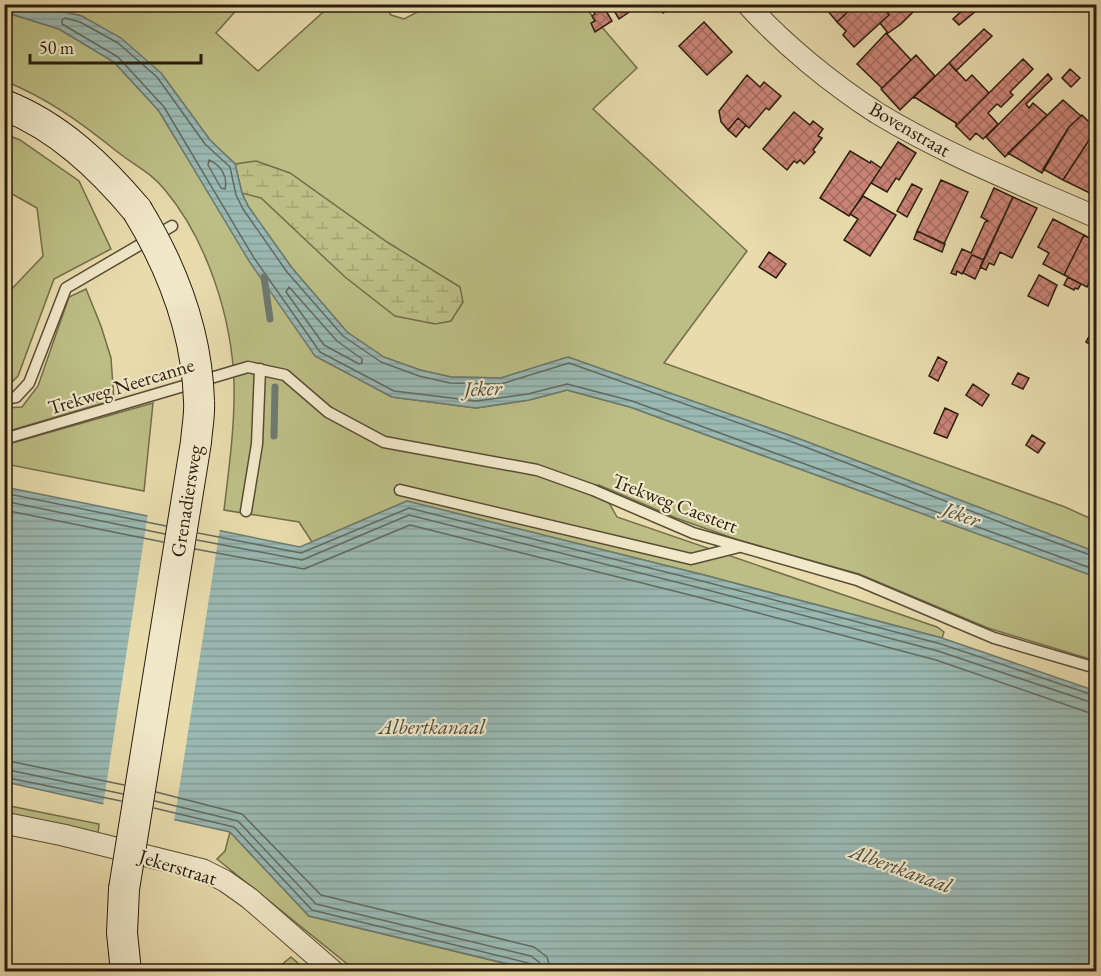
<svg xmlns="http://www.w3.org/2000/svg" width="1101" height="976" viewBox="0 0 1101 976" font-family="'EB Garamond',serif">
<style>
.green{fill:#bcbe85;stroke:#736d4a;stroke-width:1.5}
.wetland{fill:url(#wetland-marsh);stroke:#736d4a;stroke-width:1.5}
.water{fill:url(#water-rules);stroke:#6d7a71;stroke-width:1.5}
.pier{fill:#e8dbac}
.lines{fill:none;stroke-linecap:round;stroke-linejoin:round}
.shore{stroke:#626a60;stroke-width:1.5}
.stream{stroke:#6d7a71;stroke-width:7}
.building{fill:url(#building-cross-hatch);stroke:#2a1c0e;stroke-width:1.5}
.service-casing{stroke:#5a4c36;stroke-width:13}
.minor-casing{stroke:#5a4c36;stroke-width:23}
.secondary-casing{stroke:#2a1c0e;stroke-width:32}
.service{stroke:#f0e8c9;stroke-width:10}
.minor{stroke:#f0e8c9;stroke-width:21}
.secondary{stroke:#f0e8c9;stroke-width:30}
.secondary-bridge-casing{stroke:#2a1c0e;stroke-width:32;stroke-linecap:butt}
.secondary-bridge{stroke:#f0e8c9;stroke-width:30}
.labels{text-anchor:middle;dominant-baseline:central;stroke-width:4.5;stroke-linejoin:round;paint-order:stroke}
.street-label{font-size:20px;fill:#2a1c0e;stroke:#f0e8c9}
.water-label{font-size:21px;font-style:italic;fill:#4c4b40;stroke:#f0e8c9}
</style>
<defs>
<pattern id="wetland-marsh" width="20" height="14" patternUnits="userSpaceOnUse" patternTransform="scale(1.5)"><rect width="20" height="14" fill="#bcbe85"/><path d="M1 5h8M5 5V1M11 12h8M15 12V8" fill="none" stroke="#a2a372"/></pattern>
<pattern id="water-rules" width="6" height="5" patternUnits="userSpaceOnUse" patternTransform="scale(1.5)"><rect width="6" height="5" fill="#9ab9b3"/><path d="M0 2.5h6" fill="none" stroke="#859e99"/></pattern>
<pattern id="building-cross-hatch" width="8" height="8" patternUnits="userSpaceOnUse" patternTransform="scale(1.5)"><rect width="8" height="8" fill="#ca8476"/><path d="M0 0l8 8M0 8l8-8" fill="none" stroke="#a46b5f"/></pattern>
</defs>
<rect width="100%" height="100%" fill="#e8dbac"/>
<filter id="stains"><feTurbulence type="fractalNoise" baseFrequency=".00333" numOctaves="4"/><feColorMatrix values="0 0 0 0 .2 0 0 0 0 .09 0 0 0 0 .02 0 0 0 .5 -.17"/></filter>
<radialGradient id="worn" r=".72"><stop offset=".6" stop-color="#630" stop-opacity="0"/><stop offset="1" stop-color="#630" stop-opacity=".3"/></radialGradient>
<path class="green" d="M31 5H241L216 33 258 71 331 5H384L391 15 404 19 431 5H523L527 10 535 5H583L637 68 593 109 747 251 664 363 1065 507 1096 521V552L797 438 568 357 501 378 451 377 420 370 383 357 347 332 292 268 248 206 242 193 235 164 210 140 161 73 82 16Z
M4 12 59 29 114 62 159 111 174 136 315 356 392 397 476 408 529 400 567 390 630 407 1096 577V661L988 628 859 574 738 540 676 518 599 485 617 517 937 627 944 632 942 638 704 575 407 501 312 542 299 522 224 510C229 468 235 425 234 383 232 318 207 240 165 190 152 173 132 164 115 150 79 121 48 99 5 81Z
M5 134 20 140 79 181 111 249 54 279 18 376 6 388 5 296 43 256 37 208 5 190Z
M86 289 101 326 111 358 114 400 5 432V408L22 407 38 386 69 297Z
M153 403 144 491 5 464V445Z
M5 805 99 824 98 834 5 814Z
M230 832 309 916 523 968 508 972 356 971 217 859 225 851Z
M291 957 307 971H246L280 966Z"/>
<path class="wetland" d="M256 161 290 173 387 242 460 287 463 302 451 321 435 324 395 316 345 277 261 198 242 193 235 164Z"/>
<path class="water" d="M4 5H31L82 16 121 38 161 73 210 140 235 164 242 193 248 206 292 268 347 332 384 357 420 370 451 377 501 378 568 357 797 438 1096 552V577L630 407 567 390 529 400 476 408 392 397 315 356 249 261 159 111 114 62 59 29 5 12Z
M5 487 300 547 407 501 704 575 942 638 1096 691V971H538L309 916 230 832 5 782Z"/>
<path class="pier" d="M148 513 220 528 174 822 103 806Z"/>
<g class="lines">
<path class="shore" d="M209 160C221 165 228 177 225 189L221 188 208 165Z
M289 287 337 341 362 359V363L359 364 324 345 286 292Z
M4 493 166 526
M4 501 165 534
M4 510 163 542
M198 533 301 553 409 508 702 581 941 644 1096 696
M197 540 302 560 409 515 700 588 938 651 1096 704
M195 549 304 569 410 525 698 597 936 660 1087 712 1096 713
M1096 557 1015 528 795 443 569 363 501 384 450 383 419 376 381 362 343 336 287 272 243 209 236 195 230 167 205 144 157 77 118 43 80 22 65 18 62 20V24L118 57 164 107 254 258 320 352 394 391 476 401 528 394 567 384 632 401 1096 570
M4 760 124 785
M4 769 123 794
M4 777 121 801
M156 792 242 814 321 895 534 947 547 957 551 972
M155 801 238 821 316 904 531 956 539 962 542 972
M154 808 234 827 312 910 528 963 533 966 534 972"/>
<path class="stream" d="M264 277 270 319
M274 436 275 387"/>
</g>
<path class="building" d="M590 4H602L612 21 595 32 591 23 595 21 592 16 595 14Z
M610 4H641L619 19Z
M657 4H676L663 13Z
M822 4H856L837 22Z
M856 4H881L889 15 854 47 843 35 846 31 837 22Z
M921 4 901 24 888 33 880 23 889 15 881 4Z
M969 4H982L980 5 982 7 978 10 976 8V11L959 25 953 19Z
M704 22 732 52 707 75 679 46Z
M984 29 992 36 956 71 949 63Z
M886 33 911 60 882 88 857 64Z
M916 55 935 76 900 110 881 89Z
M1023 59 1033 69 1010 92 1013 95 1001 107 997 104 988 113 998 124 983 139 976 133 970 140 956 126Z
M949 63 966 81 972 75 989 93 956 126V123L916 98H913Z
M1070 69 1080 78 1071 87 1062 78Z
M1048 74 1052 79 1026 104 1029 108 1033 103 1047 115 1005 157 986 137Z
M747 75 760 87 764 82 781 96 769 110 766 108 749 128 738 118 728 130 721 122 719 111Z
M1063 100 1081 116 1069 127 1042 173 1008 153Z
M794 112 810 125 813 121 823 129 818 136 822 138 813 150 815 152 804 164 800 160 797 163 794 161 787 170 763 149Z
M1082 115 1091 124 1096 117V132L1091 137 1063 180 1043 169 1069 127Z
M738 118 746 125 736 137 728 130Z
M1091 137 1096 139V196L1063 180Z
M898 142 916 153 899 180 896 178 887 192 871 183Z
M850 151 870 163 871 161 881 168 849 216 820 198Z
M941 180 968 192 944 244 917 231Z
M912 184 922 189 907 217 897 211Z
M994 188 1013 197 984 260 972 255 962 274 957 271 956 275 951 273 962 249 971 253 985 222 988 221 981 217Z
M863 196 896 215 870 256 844 240 858 219 850 214Z
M1013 197 1037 208 1012 258 1000 252 994 265 989 263 986 270 980 267Z
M1053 219 1084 235 1064 275 1043 264 1049 253 1038 247Z
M917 231 945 244 942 252 914 239Z
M1084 235 1096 242V269L1087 287 1064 275Z
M769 252 786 264 776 278 759 267Z
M972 255 984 260 975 279 963 273Z
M1039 275 1057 285 1048 306 1028 296Z
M1068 277 1081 284 1078 289 1075 288 1074 290 1064 285Z
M1096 324V348L1086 342Z
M938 357 947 362 938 381 929 376Z
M1018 373 1029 378 1023 389 1012 384Z
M973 384 989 395 982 406 966 395Z
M945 408 958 414 947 438 934 433Z
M1032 435 1045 443 1038 453 1026 445Z"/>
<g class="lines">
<g class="service-casing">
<path id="service" d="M4 399 16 397 29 383 66 288 172 226
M4 439 248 367 285 375 328 412 384 442 537 470 593 490 693 533 857 580 994 638 1096 668
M400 490 691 559 739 547
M246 511 257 444 260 369"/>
</g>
<g class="minor-casing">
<path id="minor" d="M747 4C783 44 832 84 877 113 946 155 1023 185 1096 217
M4 823 63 835 203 870 225 881 249 898 334 972"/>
</g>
<g class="secondary-casing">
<path id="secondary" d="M4 105C58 126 101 167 137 210
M124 889 122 933 126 972"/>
</g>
<use href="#service" class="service"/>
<use href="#minor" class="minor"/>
<use href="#secondary" class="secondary"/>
<g class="secondary-bridge-casing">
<path id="secondary-bridge" d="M124 889 196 442C197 428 200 414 199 401 197 331 173 269 137 210"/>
</g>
<use href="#secondary-bridge" class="secondary-bridge"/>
</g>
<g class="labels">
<g class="street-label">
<text transform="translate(910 129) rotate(30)">Bovenstraat</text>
<text transform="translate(121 386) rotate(-17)">Trekweg Neercanne</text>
<text transform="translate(186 501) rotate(-81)">Grenadiersweg</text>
<text transform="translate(675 503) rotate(21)">Trekweg Caestert</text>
<text transform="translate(178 867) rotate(17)">Jekerstraat</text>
</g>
<g class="water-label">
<text transform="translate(483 388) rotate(-2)">Jeker</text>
<text transform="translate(962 514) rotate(20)">Jeker</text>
<text x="432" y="726">Albertkanaal</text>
<text transform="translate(901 868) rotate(20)">Albertkanaal</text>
</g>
</g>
<rect width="1101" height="976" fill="none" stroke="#e8dbac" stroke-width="24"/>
<rect x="6" y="6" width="1089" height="964" fill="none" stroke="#2a1c0e" stroke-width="3"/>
<rect x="12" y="12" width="1077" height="952" fill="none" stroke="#2a1c0e" stroke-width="1.5"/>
<path d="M30 54v9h171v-9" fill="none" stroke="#2a1c0e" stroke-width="3"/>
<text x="39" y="54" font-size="18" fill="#2a1c0e" stroke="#f0e8c9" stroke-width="4.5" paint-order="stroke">50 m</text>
<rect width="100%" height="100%" filter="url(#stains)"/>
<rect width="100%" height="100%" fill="url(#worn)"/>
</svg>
